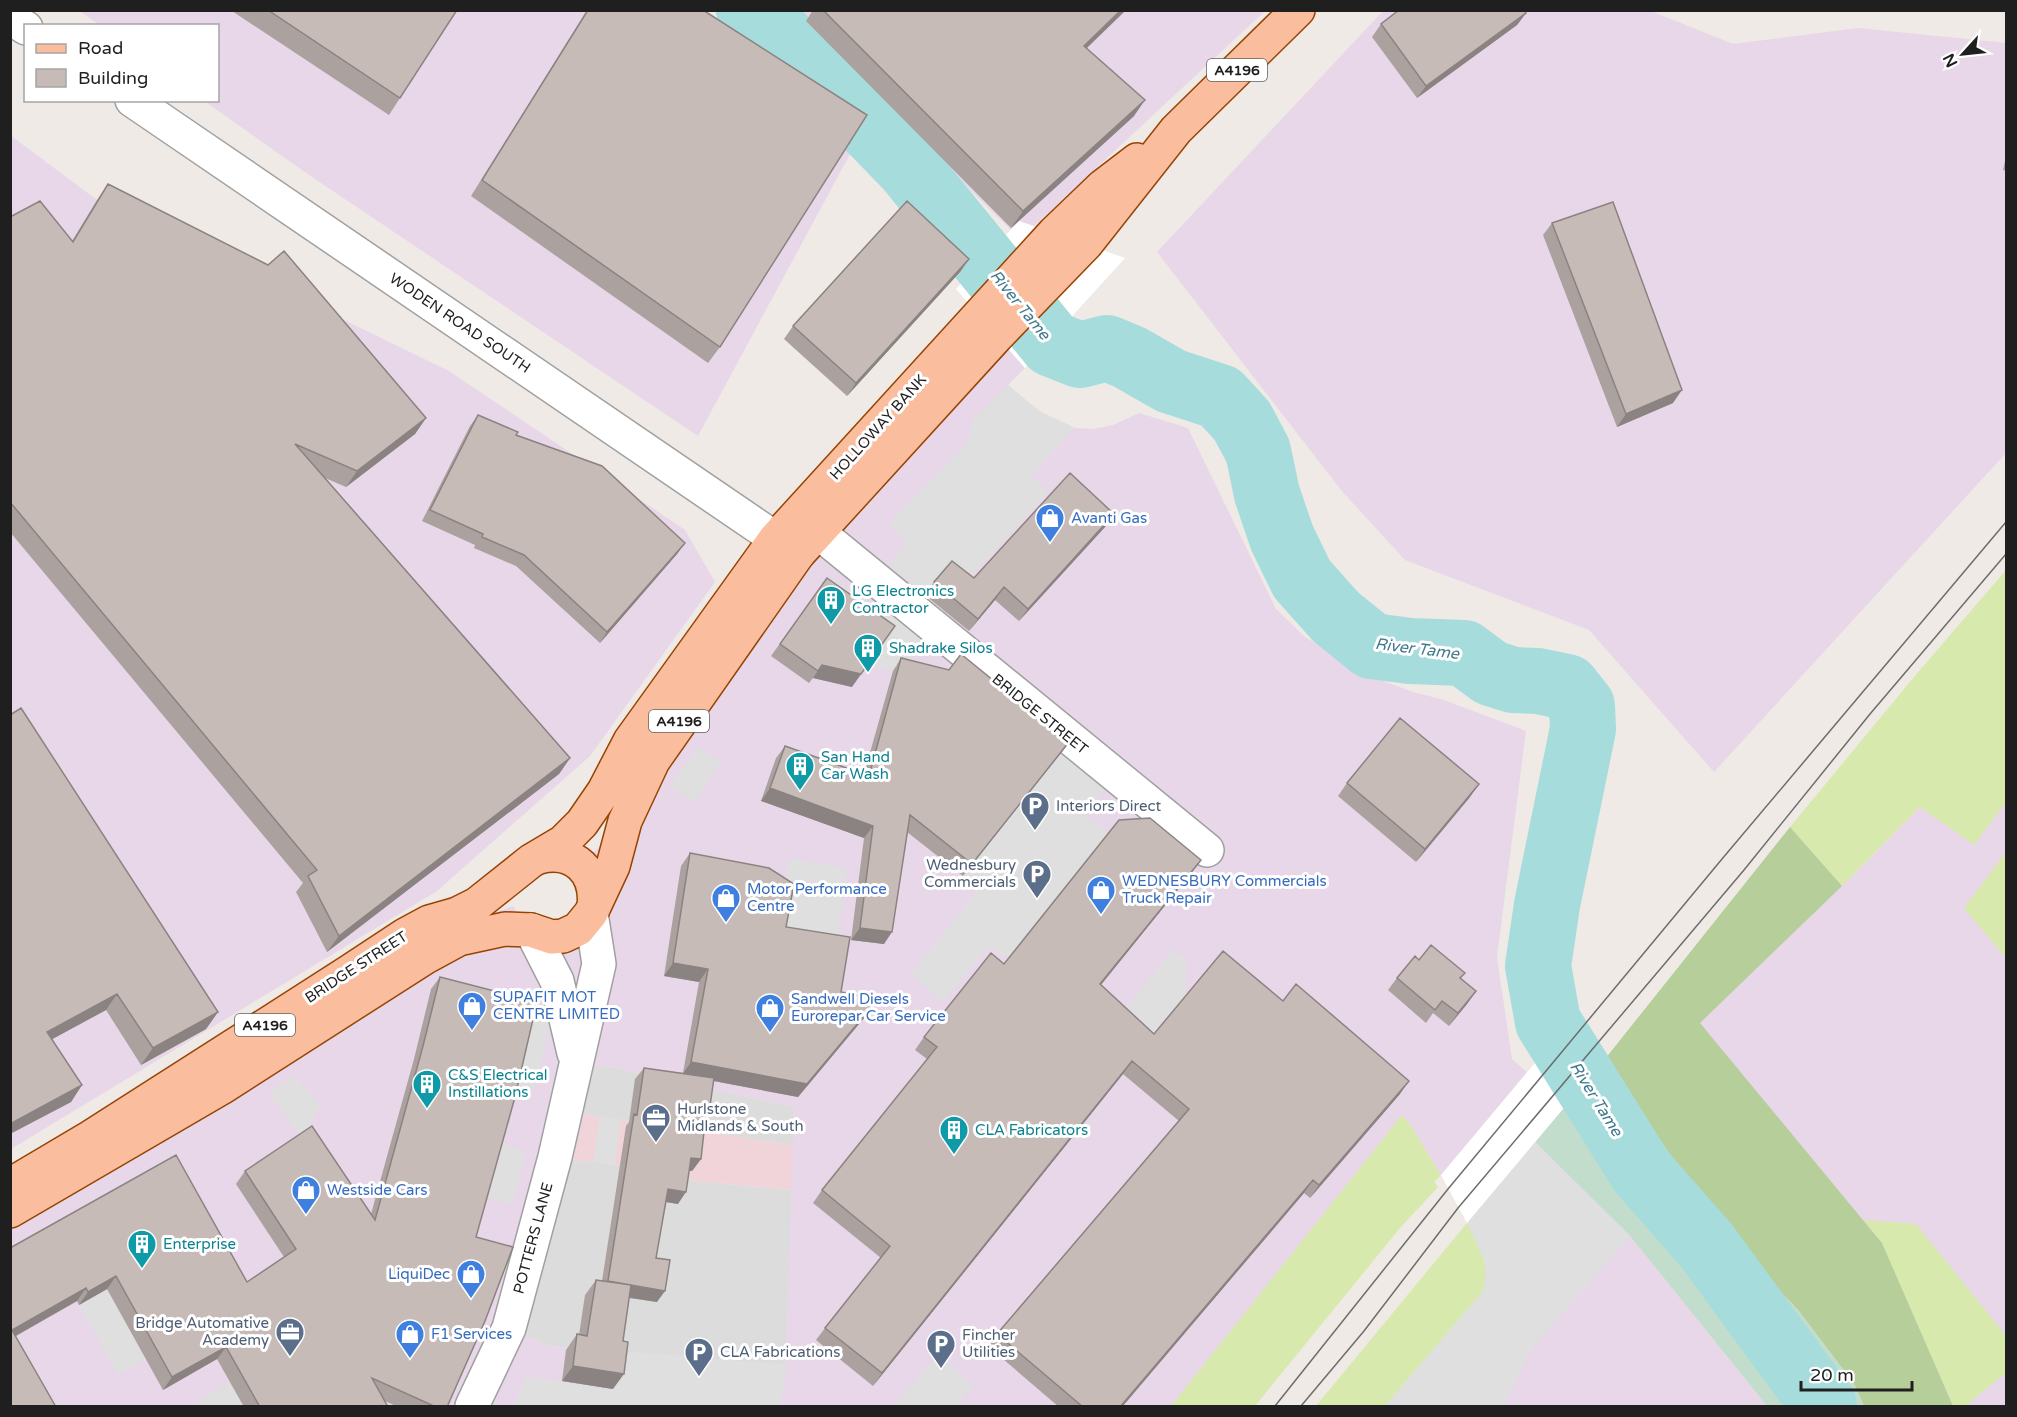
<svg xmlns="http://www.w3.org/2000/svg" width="2017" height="1417" viewBox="0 0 2017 1417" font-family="'Varela Round',sans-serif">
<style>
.residential{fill:#dddcdc}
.commercial{fill:#f0d4da}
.industrial{fill:#e8d7e8;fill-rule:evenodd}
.grass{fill:#d7e9ac}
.forest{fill:#b5ce9a}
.wetland{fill:#c2ddcb}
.parking{fill:#dfdfdf}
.pier{fill:#fff}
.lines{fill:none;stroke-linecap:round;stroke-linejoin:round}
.river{stroke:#a6dcdc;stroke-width:66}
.minor-casing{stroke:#a0a0a0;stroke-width:36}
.major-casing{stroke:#974402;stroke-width:36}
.minor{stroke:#fff;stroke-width:33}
.major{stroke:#fabe9f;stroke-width:33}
.tram{stroke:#6d6d6d;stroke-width:1.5}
.wall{fill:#aba19e}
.shaded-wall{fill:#8b8381}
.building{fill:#c7bbb8;stroke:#8b8381;stroke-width:1.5}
.labels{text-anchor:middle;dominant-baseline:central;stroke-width:6;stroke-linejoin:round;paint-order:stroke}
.shield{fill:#fff;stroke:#626262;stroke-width:1.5}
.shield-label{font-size:14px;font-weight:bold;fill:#1f1f1f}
.street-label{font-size:15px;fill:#1f1f1f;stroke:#fff}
.shop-label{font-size:15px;fill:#366cbe;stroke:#fff;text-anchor:start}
.culture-label{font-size:15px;fill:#0d838f;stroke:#fff;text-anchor:start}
.service-label{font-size:15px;fill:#4e5e75;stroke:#fff;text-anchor:start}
.water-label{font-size:16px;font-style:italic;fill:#40798e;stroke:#fff}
</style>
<rect width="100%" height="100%" fill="#efeae5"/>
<path class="residential" d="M576 1063 617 1068 794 1107 793 1145 565 1112Z
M555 1157 615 1165 697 1181 792 1190 786 1365 548 1346 509 1328Z"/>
<path class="commercial" d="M565 1112 793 1145 792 1190 697 1181 615 1165 555 1157Z"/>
<path class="industrial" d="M79 11H666L863 130 698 436 315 179 204 101 218 100V26L100 25Z
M788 11H1265L1020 239Z
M1383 11H1651L1733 44 1858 28 2006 43V453L1714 772 1589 630 1405 560 1341 490 1157 252Z
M10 135 97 200 449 371 685 530 715 582 590 756 437 891 11 1149Z
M997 336 1025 368 1008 385 1039 411 1058 420 1075 428 1093 429 1113 425 1139 413 1188 428 1276 609 1305 637 1354 666 1386 682 1413 692 1441 699 1526 731 1497 957 1512 1059 1527 1072 1441 1175 1411 1126 1171 1406H11L10 1198 443 931 513 906 523 923 578 929 581 865 625 821 668 737ZM576 1063 617 1068 794 1107 786 1365 548 1346 509 1328Z
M2006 720V1406H1953L1882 1243 1699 1023 1860 868Z
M1535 1142 1630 1236 1767 1406H1385L1483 1291 1485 1261 1467 1223Z"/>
<path class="grass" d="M2006 570V802L1974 845 1920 807 1842 886 1790 827 1914 677Z
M2006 852V958L1964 908Z
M1402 1115 1411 1126 1441 1175 1434 1182 1438 1187 1400 1228 1255 1406H1171Z
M1864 1220 1916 1224 2006 1336V1373L1965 1406H1953L1882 1243Z
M1467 1223C1481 1248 1490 1263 1483 1291L1385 1406H1316Z"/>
<path class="forest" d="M1790 827 1842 886 1700 1023 1882 1243 1953 1406H1864L1854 1384 1798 1310 1748 1258 1724 1219 1688 1181 1605 1059Z"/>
<path class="wetland" d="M1605 1059 1688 1181 1724 1219 1748 1258 1798 1310 1854 1384 1864 1406H1767L1630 1236 1535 1142Z"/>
<path class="parking" d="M1008 385 1039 411 1075 428 1030 476 1048 492 961 588 943 574 925 595 888 564 907 543 889 523 967 443 974 418Z
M829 577 918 633 910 675 867 665 886 639 818 590Z
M697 747 721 762 694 803 670 787Z
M1062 752 1106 787 1085 815 1110 833 1010 958 987 948 943 1002 911 974 979 889 963 876Z
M789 858 847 869 836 949 778 939Z
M1173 950 1186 960V997L1128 1067 1110 1027Z
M528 1015 551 1021 534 1089 511 1083Z
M293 1076 320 1104 303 1139 268 1092Z
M600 1116 621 1119 615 1165 593 1162Z
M1535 1142 1630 1236 1529 1352 1504 1406H1385L1483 1291 1487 1276 1485 1261 1467 1223Z
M497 1143 526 1151 512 1205 483 1197Z
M107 1289 146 1359 118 1375 79 1305Z
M619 1351 786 1365 780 1406H514L526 1376 612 1389Z
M939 1354 973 1386 955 1406H894Z
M231 1383 244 1406H189Z"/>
<path class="pier" d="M1019 221 1125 258 1025 368 956 289Z
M1576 1014 1605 1059 1467 1223 1441 1175Z"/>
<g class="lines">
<path class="river" d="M749 10 771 26 908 167 1052 344 1080 355 1107 348 1129 357 1171 381 1220 397 1242 421 1258 451 1267 494 1282 538 1302 579 1336 617 1372 646 1410 651 1464 653 1491 673 1513 680 1538 681 1567 687 1582 706 1583 729 1547 905 1538 966 1548 1022 1641 1171 1706 1245 1824 1406"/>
<g class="minor-casing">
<path id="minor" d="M10 18 26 28
M132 100 798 554
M818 532 1207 850
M531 930 557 981 574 1053
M472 1406 509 1328 555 1157 599 964 591 913"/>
</g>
<g class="major-casing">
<path id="major" d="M539 857C574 848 598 872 594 907
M10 1185 91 1137 349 972 405 935 429 922 457 914 477 904 531 861 563 842 582 823 604 791 630 741 776 538 1054 233 1103 186 1137 160
M10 1211 221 1088 424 958 459 939 505 929 531 930 552 937 563 936 578 929 591 913 613 866 625 821 653 761 798 554 997 336 1086 244 1176 130 1298 10"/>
</g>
<use href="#minor" class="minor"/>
<use href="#major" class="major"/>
<path class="tram" d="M1275 1406 1448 1189 1722 859 2006 522
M1301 1406 1364 1331 1458 1208 1744 870 1870 714 2006 554"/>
</g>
<path class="wall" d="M457 10 389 115 232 11Z
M587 10H703L720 347 708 363 471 196Z
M813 10H1126L1087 48 1134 116 1011 228 806 21Z
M1526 13 1517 25 1417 98 1372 37 1381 24Z
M2007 152V171L2003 170Z
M108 184 426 418 415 434 346 487 325 478 570 758 559 774 327 952 296 892 303 883 10 532V217L72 241 97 200Z
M1552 223 1673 403 1617 427 1543 235Z
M969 259 960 272 847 396 784 339 793 326Z
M478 415 516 435 685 543 677 554 600 643 516 566 474 548 475 545 422 521 470 426Z
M1114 514 1105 527 1019 621 995 600 969 631 925 595 934 582 974 578Z
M827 578 852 687 813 678 809 683 771 656Z
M901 658 1069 742 1060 754 963 876 907 832 884 944 851 940 864 838 761 801 776 758 785 746 864 774 893 671Z
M10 715 218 1012 206 1029 141 1065 106 1010 52 1039 82 1085 71 1102 10 1134Z
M1347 783 1470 797 1416 862 1338 796Z
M690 853 786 927 841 992 878 999 869 1012 798 1097 714 1081 705 1119 701 1159 692 1171H689L678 1204 666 1202 656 1258 657 1302 629 1298 613 1389 562 1381 566 1350 577 1334 579 1335 585 1295 596 1280 602 1281 626 1126 629 1122 635 1079 644 1068 683 1073 699 982 664 976 681 866Z
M1192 872 1101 985 1154 1034 1283 1001 1400 1094 1310 1198 1304 1193 1122 1407H1059L989 1347 997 1334 1179 1121 1123 1074 873 1386 816 1340 825 1328 881 1258 813 1203 822 1190 927 1059 915 1050 924 1037 1004 964Z
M1419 960 1461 978 1476 991 1467 1004 1449 1026 1433 1013 1426 1023 1388 990 1397 978Z
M440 977 476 1237 447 1407H398L385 1401 388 1407H244L217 1359 163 1390 107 1289 79 1305 77 1301 16 1336 10 1407V1248L247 1282 284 1257 236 1184 245 1171 371 1214 414 1059 431 989Z"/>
<path class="shaded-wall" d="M1121 10H1126L1072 62 1084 46Z
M1526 13 1517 25 1417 98 1426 86Z
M1145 100 1134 116 1011 228 1023 211Z
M969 259 960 272 847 396 856 383Z
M1682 390 1673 403 1617 427 1626 414Z
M426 418 415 434 346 487 357 471Z
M1114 514 1105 527 1019 621 1028 609Z
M685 543 677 554 600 643 607 632Z
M1004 587 995 600 969 631 978 619Z
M895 626 852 687 813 678 822 665Z
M1069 742 1060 754 963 876 972 864Z
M570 758 559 774 327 952 339 936Z
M1479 784 1470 797 1416 862 1425 849Z
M770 788 873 826 864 838 761 801Z
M1201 860 1192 872 1091 997 1100 984Z
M860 928 892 932 884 944 851 940Z
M673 963 708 969 699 982 664 976Z
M1476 991 1467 1004 1449 1026 1458 1013Z
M117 994 106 1010 36 1048 47 1032Z
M878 999 869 1012 798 1097 682 1075 691 1062Z
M218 1012 206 1029 141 1065 153 1048Z
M1132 1061 1123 1074 873 1386 882 1373Z
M1409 1081 1400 1094 1310 1198 1319 1185Z
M82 1085 71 1102 10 1134V1124Z
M691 1158 701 1159 692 1171 683 1170Z
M1313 1180 1304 1193 1122 1407H1120Z
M668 1189 686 1192 678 1204 660 1201Z
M116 1276 107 1289 79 1305 88 1292Z
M608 1281 665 1291 657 1302 600 1293Z
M86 1288 77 1301 10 1339 12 1330Z
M226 1347 217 1359 163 1390 172 1377Z
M573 1366 624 1374 613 1389 562 1381Z"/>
<path class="building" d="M268 10H457L400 98Z
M588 10H703L867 115 720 347 482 180Z
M823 10H1121L1084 46 1145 100 1023 211Z
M1399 10H1524L1526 13 1426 86 1381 24Z
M108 184 268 265 284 251 426 418 357 471 295 444 570 758 339 936 308 876 317 870 10 502V217L40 201 73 242Z
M907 201 969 259 856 383 793 326Z
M1613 202 1682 390 1626 414 1552 223Z
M478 415 518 432 516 435 602 466 685 543 607 632 524 555 482 537 483 534 430 510Z
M1070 473 1114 514 1028 609 1004 587 978 619 934 582 952 561 974 578Z
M827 578 895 626 861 674 822 665 818 671 780 644Z
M961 654 1069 742 972 864 910 815 892 932 860 928 873 826 770 788 785 746 869 776 901 658 949 670Z
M21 708 218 1012 153 1048 117 994 47 1032 82 1085 10 1124V715Z
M1400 718 1479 784 1425 849 1347 783Z
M1150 818 1201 860 1100 984 1154 1034 1223 951 1283 1001 1296 984 1409 1081 1319 1185 1313 1180 1120 1407H1083L997 1334 1189 1109 1132 1061 882 1373 825 1328 890 1246 822 1190 937 1047 924 1037 991 953 1004 964 1119 820Z
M690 853 769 868 794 884 786 927 850 937 841 992 878 999 807 1084 691 1062 708 969 673 963Z
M1431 945 1465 973 1460 978 1476 991 1458 1013 1442 1001 1435 1010 1397 978 1415 956 1419 960Z
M440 977 537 1002 515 1097 476 1237 513 1247 485 1321 447 1407H436L372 1378 388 1407H260L226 1347 172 1377 116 1276 88 1292 86 1288 12 1330 56 1407H10V1248L176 1155 247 1282 296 1249 245 1171 312 1126 375 1220 423 1046Z
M644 1068 714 1078 709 1113H706L701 1159 691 1158 686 1192 668 1189 656 1258 670 1260 665 1291 608 1281 634 1114 637 1115Z
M596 1280 631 1285 623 1341 628 1342 624 1374 573 1366 577 1334 587 1336Z"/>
<defs>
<g id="shop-pin" transform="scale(1.5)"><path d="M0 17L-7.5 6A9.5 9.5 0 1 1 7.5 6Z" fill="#3f7fe0" stroke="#fff"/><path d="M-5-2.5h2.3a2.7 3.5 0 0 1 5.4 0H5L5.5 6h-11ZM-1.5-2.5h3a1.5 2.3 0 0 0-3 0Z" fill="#fff"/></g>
<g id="building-pin" transform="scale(1.5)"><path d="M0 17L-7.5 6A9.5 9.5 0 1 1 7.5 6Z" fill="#0f9aa8" stroke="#fff"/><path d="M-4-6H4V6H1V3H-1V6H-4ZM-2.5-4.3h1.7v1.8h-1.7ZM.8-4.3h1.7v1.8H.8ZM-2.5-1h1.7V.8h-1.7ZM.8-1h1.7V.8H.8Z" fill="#fff"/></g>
<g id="parking-pin" transform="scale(1.5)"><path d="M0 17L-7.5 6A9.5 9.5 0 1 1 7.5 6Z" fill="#5c6f8a" stroke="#fff"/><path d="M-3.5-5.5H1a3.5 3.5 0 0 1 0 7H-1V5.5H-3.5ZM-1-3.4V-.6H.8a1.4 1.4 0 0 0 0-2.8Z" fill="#fff"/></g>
<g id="office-pin" transform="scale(1.5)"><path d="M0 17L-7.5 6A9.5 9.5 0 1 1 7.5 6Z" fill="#5c6f8a" stroke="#fff"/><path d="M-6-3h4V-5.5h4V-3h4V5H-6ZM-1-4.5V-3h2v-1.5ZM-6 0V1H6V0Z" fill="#fff"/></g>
</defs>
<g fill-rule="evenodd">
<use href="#shop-pin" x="1050" y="518"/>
<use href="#building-pin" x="831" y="600"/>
<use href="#building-pin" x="868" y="648"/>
<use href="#building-pin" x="800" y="766"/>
<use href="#parking-pin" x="1035" y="806"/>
<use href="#parking-pin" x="1037" y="874"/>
<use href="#shop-pin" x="1101" y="890"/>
<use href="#shop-pin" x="726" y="898"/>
<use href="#shop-pin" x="472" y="1006"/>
<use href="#shop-pin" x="770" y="1008"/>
<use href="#building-pin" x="427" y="1084"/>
<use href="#office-pin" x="656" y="1118"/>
<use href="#building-pin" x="954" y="1130"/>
<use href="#shop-pin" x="306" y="1190"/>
<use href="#building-pin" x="142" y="1244"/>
<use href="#shop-pin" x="471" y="1274"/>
<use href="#office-pin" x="290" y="1332"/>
<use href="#shop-pin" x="410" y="1334"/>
<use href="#parking-pin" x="941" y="1344"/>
<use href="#parking-pin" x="699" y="1352"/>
</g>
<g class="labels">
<g class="shield">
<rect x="1207" y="59" width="60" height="22" rx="4.5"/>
<rect x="649" y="710" width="60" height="22" rx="4.5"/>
<rect x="235" y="1014" width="60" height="22" rx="4.5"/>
</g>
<g class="shield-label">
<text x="1237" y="70">A4196</text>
<text x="679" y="721">A4196</text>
<text x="265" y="1025">A4196</text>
</g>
<g class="street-label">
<text transform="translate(460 323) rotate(34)">WODEN ROAD SOUTH</text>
<text transform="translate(878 427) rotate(-48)">HOLLOWAY BANK</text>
<text transform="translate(1040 714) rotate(39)">BRIDGE STREET</text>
<text transform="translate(356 967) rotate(-33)">BRIDGE STREET</text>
<text transform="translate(533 1238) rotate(-75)">POTTERS LANE</text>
</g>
<g class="shop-label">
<text x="1071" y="518">Avanti Gas</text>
<text x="1122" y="881">WEDNESBURY Commercials<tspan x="1122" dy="17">Truck Repair</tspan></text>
<text x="747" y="889">Motor Performance<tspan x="747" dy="17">Centre</tspan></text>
<text x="493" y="997">SUPAFIT MOT<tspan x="493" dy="17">CENTRE LIMITED</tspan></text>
<text x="791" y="999">Sandwell Diesels<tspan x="791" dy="17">Eurorepar Car Service</tspan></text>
<text x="327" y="1190">Westside Cars</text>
<text x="450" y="1274" text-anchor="end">LiquiDec</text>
<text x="431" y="1334">F1 Services</text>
</g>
<g class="culture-label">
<text x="852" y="591">LG Electronics<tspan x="852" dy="17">Contractor</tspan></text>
<text x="889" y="648">Shadrake Silos</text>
<text x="821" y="757">San Hand<tspan x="821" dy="17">Car Wash</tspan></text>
<text x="448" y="1075">C&amp;S Electrical<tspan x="448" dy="17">Instillations</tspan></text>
<text x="975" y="1130">CLA Fabricators</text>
<text x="163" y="1244">Enterprise</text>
</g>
<g class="service-label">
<text x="1056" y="806">Interiors Direct</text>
<text x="1016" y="865" text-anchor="end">Wednesbury<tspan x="1016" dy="17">Commercials</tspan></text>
<text x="677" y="1109">Hurlstone<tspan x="677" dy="17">Midlands &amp; South</tspan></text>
<text x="269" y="1323" text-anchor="end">Bridge Automative<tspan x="269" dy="17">Academy</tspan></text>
<text x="962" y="1335">Fincher<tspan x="962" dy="17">Utilities</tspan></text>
<text x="720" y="1352">CLA Fabrications</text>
</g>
<g class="water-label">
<text transform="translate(1020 305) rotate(51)">River Tame</text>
<text transform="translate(1417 649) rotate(7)">River Tame</text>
<text transform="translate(1596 1099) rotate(58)">River Tame</text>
</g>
</g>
<rect width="2017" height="1417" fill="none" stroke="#1f1f1f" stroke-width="24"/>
<rect x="24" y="24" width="195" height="78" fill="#ffffff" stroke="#a5a5a5" stroke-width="1.5"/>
<rect x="36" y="44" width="30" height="9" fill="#fabe9f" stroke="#a5a5a5" stroke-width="1.5"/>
<text x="78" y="54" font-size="18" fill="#1f1f1f">Road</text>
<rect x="36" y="69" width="30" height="18" fill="#c7bbb8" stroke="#a5a5a5" stroke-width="1.5"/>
<text x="78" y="84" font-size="18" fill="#1f1f1f">Building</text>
<g transform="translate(1963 54) rotate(243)" stroke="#ffffff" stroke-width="4.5" paint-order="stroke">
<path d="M0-4.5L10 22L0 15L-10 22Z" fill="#1f1f1f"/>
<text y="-9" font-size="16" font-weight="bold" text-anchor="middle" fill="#1f1f1f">N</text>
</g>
<path d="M1801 1381v9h111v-9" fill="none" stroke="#1f1f1f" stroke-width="3"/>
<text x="1810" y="1381" font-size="18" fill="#1f1f1f" stroke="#ffffff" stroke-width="4.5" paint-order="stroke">20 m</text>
</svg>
